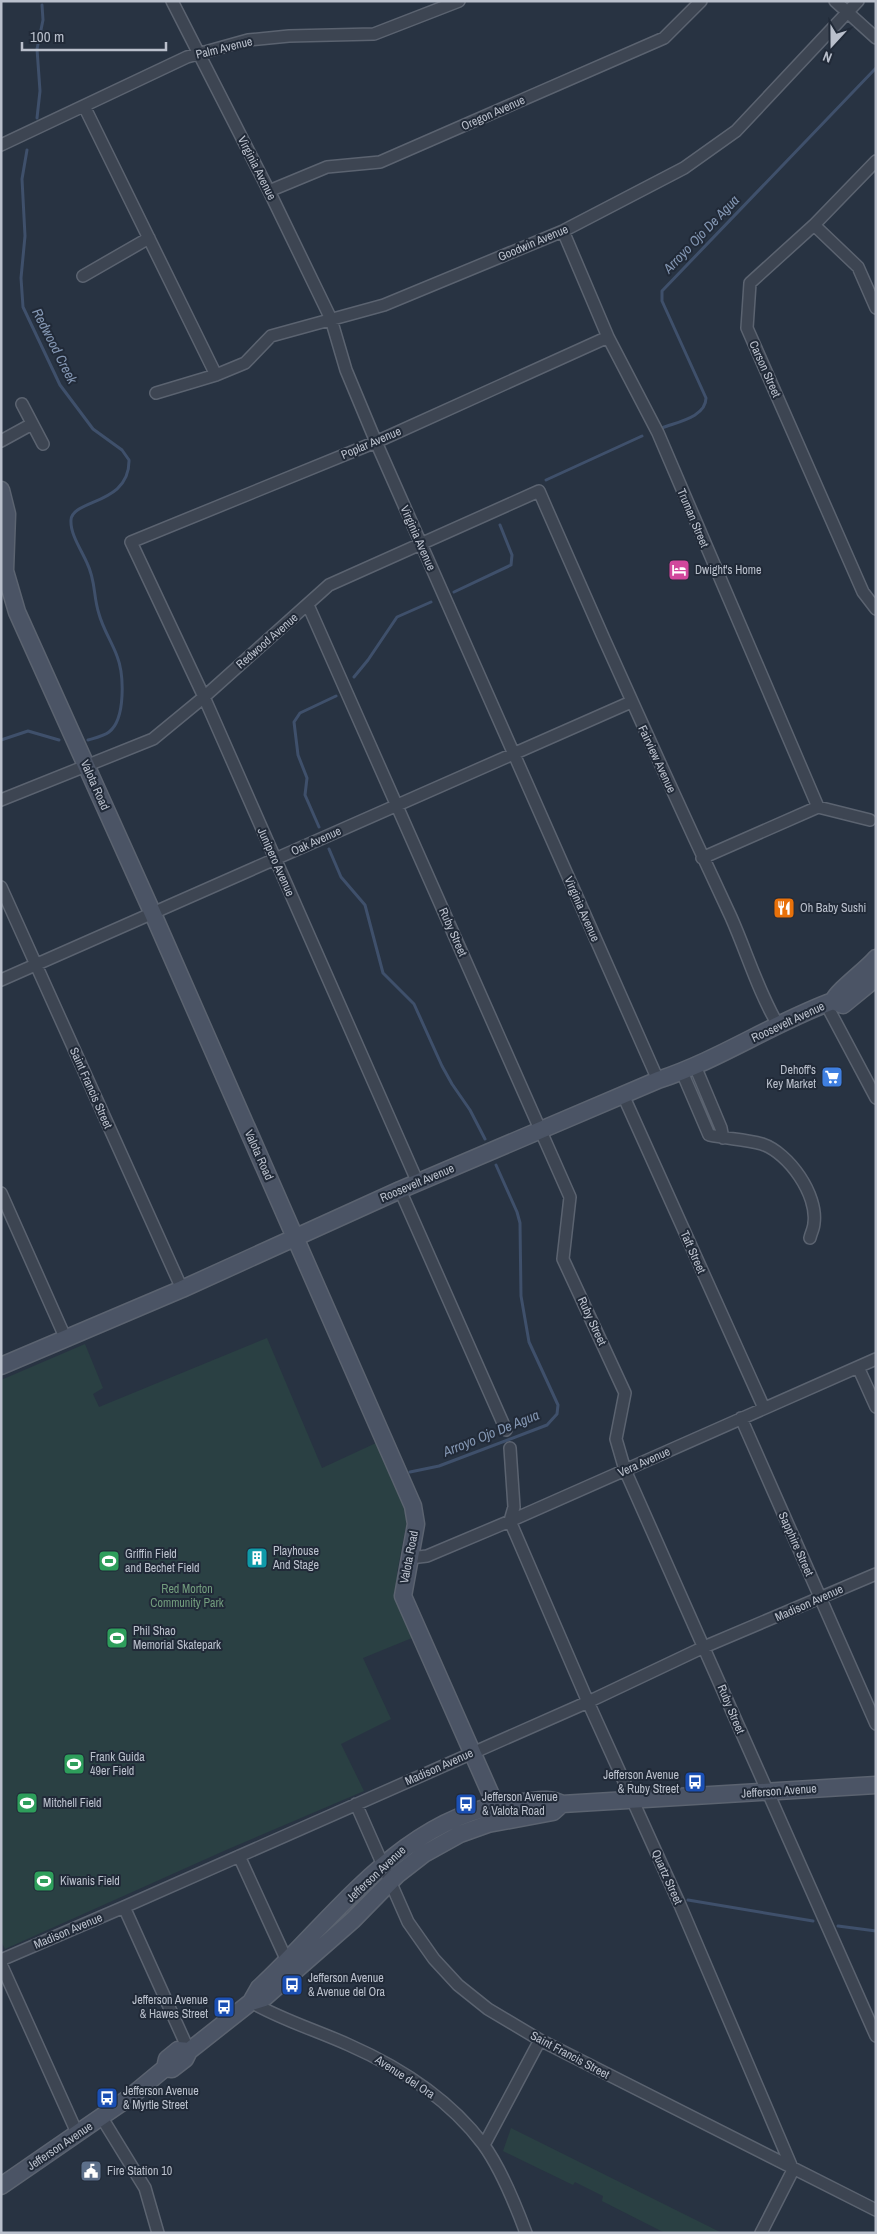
<svg xmlns="http://www.w3.org/2000/svg" width="877" height="2234" viewBox="0 0 877 2234" font-family="'Archivo Narrow',sans-serif">
<style>
.green{fill:#2a4043}
.lines{fill:none;stroke-linecap:round;stroke-linejoin:round}
.stream{stroke:#3f506b;stroke-width:3}
.street-casing{stroke:#5b6370;stroke-width:14}
.secondary-casing{stroke:#5b6370;stroke-width:19}
.street{stroke:#3d4552;stroke-width:11}
.secondary{stroke:#4b5465;stroke-width:16}
.labels{text-anchor:middle;dominant-baseline:central;stroke-width:4;stroke-linejoin:round;paint-order:stroke}
.street-label{font-size:12px;fill:#bac0cc;stroke:#212a38}
.poi-label{font-size:12px;fill:#bac0cc;stroke:#212a38;text-anchor:start}
.park-label{font-size:12px;fill:#729c7d;stroke:#212a38}
.water-label{font-size:14px;font-style:italic;fill:#8396b2;stroke:#212a38}
</style>
<rect width="100%" height="100%" fill="#283342"/>
<path class="green" d="M267 1338 322 1468 376 1443 384 1459 408 1516 397 1572V1604L412 1638 363 1658 391 1719 341 1744 364 1791 226 1850 5 1949 1 1941V1380L85 1344 103 1388 93 1394 99 1407Z
M511 2128 722 2233H665L602 2201 603 2196 575 2182 573 2185 503 2151Z"/>
<g class="lines">
<path class="stream" d="M37 118 40 91 37 49 43 20 42 5
M27 150 22 179 25 236 21 278 23 307 60 385 93 429 122 450 129 460C130 505 72 499 71 520 70 534 82 551 87 563 96 581 93 596 99 614 103 629 112 642 117 656 124 674 126 719 109 732 104 736 95 738 88 740
M662 428C677 422 706 417 706 398L662 301V291L876 68
M546 480 642 436
M454 592 511 565 512 555 500 525
M354 677 368 660 397 617 431 602
M1 740 28 731 59 740
M319 827 305 795 307 778 298 755 294 722 300 713 336 696
M329 849 341 877 365 905 383 973 414 1004 442 1066 452 1084 470 1110 485 1139
M410 1472 439 1466 547 1425 557 1414 558 1405 529 1342 521 1296 520 1223 517 1212 496 1165
M688 1900 813 1921
M838 1926 876 1931"/>
<g class="street-casing">
<path id="street" d="M172 1 269 191 331 319 346 370 376 442 658 1080
M835 1 876 38
M84 106 216 375
M1 145 187 57 248 40 289 36 374 34 459 1
M876 161 814 225 750 283 747 328 863 592 876 609
M269 191 327 167 380 162 664 38 701 1
M814 225 858 267 876 308
M563 231 608 337 658 433 818 807
M83 276 149 238
M156 393 216 375 245 363 271 336 384 305 563 231 684 168 736 131 858 1
M22 404 43 444
M1 441 32 424
M308 605 570 1197 563 1259 625 1393 616 1439 625 1470 876 2036
M1 800 153 739 204 697 329 585 539 491C601 634 665 776 731 917 747 953 758 991 778 1025
M702 858 818 807 870 820
M1 887 182 1289
M1 980 631 702
M826 1004 876 1098
M695 1066 721 1128 723 1138
M682 1072 709 1135C727 1139 745 1139 762 1144 789 1153 818 1195 814 1223 814 1228 811 1233 810 1238
M623 1095 764 1408
M418 1183 204 697 131 542 376 442 608 337
M400 1190 506 1430
M1 1193 65 1337
M858 1367 876 1407
M741 1418 876 1724
M510 1448 514 1507 510 1521 588 1702 680 1905 793 2170 761 2233
M410 1558 427 1556 510 1521 876 1359
M356 1804 408 1922 434 1959 458 1985 488 2009 540 2040 876 2210
M239 1856 287 1961
M124 1907 189 2051
M1 1960 124 1907 588 1702 704 1647 876 1574
M1 1964 78 2135
M251 2002C282 2020 316 2030 349 2045 399 2067 449 2099 483 2144 499 2166 516 2206 526 2233
M102 2118 145 2188 158 2233
M484 2145 540 2040"/>
</g>
<g class="secondary-casing">
<path id="secondary" d="M1 490 7 514 5 571 17 612 153 914 413 1506 416 1524 403 1596 495 1804 499 1821
M876 958C866 970 838 990 833 1001L843 1005 876 978
M1 1366 182 1289 400 1190 658 1080C719 1060 773 1023 833 1001
M251 2002 259 1988C336 1917 408 1809 522 1802 535 1801 550 1797 562 1804L876 1785
M165 2068 172 2069 185 2059 189 2051 251 2002 264 1998 353 1920 397 1875 424 1854 460 1834 488 1824 553 1812 562 1804
M1 2186 130 2097 165 2068 167 2059 178 2050 189 2051"/>
</g>
<use href="#street" class="street"/>
<use href="#secondary" class="secondary"/>
</g>
<defs>
<g id="hotel-square" transform="scale(1.125)"><rect x="-9" y="-9" width="18" height="18" rx="4" fill="#d1479c" stroke="#212a38"/><path d="M-6-4.5h1.5V1H6V5H4.5V3h-9V5H-6ZM-4 0a1.8 1.8 0 1 1 3.6 0ZM.5 0V-2.5h3Q6-2.5 6 0Z" fill="#fff"/></g>
<g id="restaurant-square" transform="scale(1.125)"><rect x="-9" y="-9" width="18" height="18" rx="4" fill="#e8710a" stroke="#212a38"/><path d="M-5-6h1v4h1v-4h1v4h1v-4h1v5L-1.5 .5V6h-2V.5L-5-1ZM5-6V6H3V1.5H1.5Q1.5-4 5-6Z" fill="#fff"/></g>
<g id="supermarket-square" transform="scale(1.125)"><rect x="-9" y="-9" width="18" height="18" rx="4" fill="#3f7fe0" stroke="#212a38"/><path d="M-6-5.5h2.5l.6 2H6L4.5 2H-2.5L-4.4-4H-6ZM-1.5 3.2a1.3 1.3 0 1 0 .1 0ZM3 3.2a1.3 1.3 0 1 0 .1 0Z" fill="#fff"/></g>
<g id="building-square" transform="scale(1.125)"><rect x="-9" y="-9" width="18" height="18" rx="4" fill="#0f9aa8" stroke="#212a38"/><path d="M-4-6H4V6H1V3H-1V6H-4ZM-2.5-4.3h1.7v1.8h-1.7ZM.8-4.3h1.7v1.8H.8ZM-2.5-1h1.7V.8h-1.7ZM.8-1h1.7V.8H.8Z" fill="#fff"/></g>
<g id="stadium-square" transform="scale(1.125)"><rect x="-9" y="-9" width="18" height="18" rx="4" fill="#2e9e5b" stroke="#212a38"/><path d="M0-5a6.5 5 0 1 0 0 10a6.5 5 0 1 0 0-10ZM-3.5-1.8h7v3.6h-7Z" fill="#fff"/></g>
<g id="bus-square" transform="scale(1.125)"><rect x="-9" y="-9" width="18" height="18" rx="4" fill="#1a4fb4" stroke="#212a38"/><path d="M-5-6H5V4H4V6H2V4H-2V6H-4V4H-5ZM-3.5-4V0h7V-4ZM-3.5 1.2v1.5H-2V1.2ZM2 1.2v1.5H3.5V1.2Z" fill="#fff"/></g>
<g id="civic-square" transform="scale(1.125)"><rect x="-9" y="-9" width="18" height="18" rx="4" fill="#5c6f8a" stroke="#212a38"/><path d="M-.6-6.5H3V-4.5H.6V-3L4-1V1h2V6H-6V1h2V-1L-.6-3ZM-1.2 2.5V6h2.4V2.5Z" fill="#fff"/></g>
</defs>
<g fill-rule="evenodd">
<use href="#hotel-square" x="679" y="570"/>
<use href="#restaurant-square" x="784" y="908"/>
<use href="#supermarket-square" x="832" y="1077"/>
<use href="#building-square" x="257" y="1558"/>
<use href="#stadium-square" x="109" y="1561"/>
<use href="#stadium-square" x="117" y="1638"/>
<use href="#stadium-square" x="74" y="1764"/>
<use href="#bus-square" x="695" y="1782"/>
<use href="#stadium-square" x="27" y="1803"/>
<use href="#bus-square" x="466" y="1804"/>
<use href="#stadium-square" x="44" y="1881"/>
<use href="#bus-square" x="292" y="1985"/>
<use href="#bus-square" x="224" y="2007"/>
<use href="#bus-square" x="107" y="2098"/>
<use href="#civic-square" x="91" y="2171"/>
</g>
<g class="labels">
<g class="street-label">
<text transform="translate(224 48) rotate(-14)">Palm Avenue</text>
<text transform="translate(493 113) rotate(-24)">Oregon Avenue</text>
<text transform="translate(257 168) rotate(63)">Virginia Avenue</text>
<text transform="translate(533 243) rotate(-23)">Goodwin Avenue</text>
<text transform="translate(765 369) rotate(66)">Carson Street</text>
<text transform="translate(371 443) rotate(-23)">Poplar Avenue</text>
<text transform="translate(693 518) rotate(67)">Truman Street</text>
<text transform="translate(418 538) rotate(66)">Virginia Avenue</text>
<text transform="translate(267 641) rotate(-41)">Redwood Avenue</text>
<text transform="translate(657 759) rotate(65)">Fairview Avenue</text>
<text transform="translate(95 785) rotate(66)">Valota Road</text>
<text transform="translate(316 841) rotate(-24)">Oak Avenue</text>
<text transform="translate(276 862) rotate(66)">Junipero Avenue</text>
<text transform="translate(582 909) rotate(66)">Virginia Avenue</text>
<text transform="translate(453 932) rotate(66)">Ruby Street</text>
<text transform="translate(788 1022) rotate(-25)">Roosevelt Avenue</text>
<text transform="translate(91 1088) rotate(66)">Saint Francis Street</text>
<text transform="translate(259 1155) rotate(66)">Valota Road</text>
<text transform="translate(417 1183) rotate(-23)">Roosevelt Avenue</text>
<text transform="translate(693 1252) rotate(66)">Taft Street</text>
<text transform="translate(592 1321) rotate(65)">Ruby Street</text>
<text transform="translate(644 1462) rotate(-24)">Vera Avenue</text>
<text transform="translate(796 1544) rotate(66)">Sapphire Street</text>
<text transform="translate(409 1557) rotate(-79)">Valota Road</text>
<text transform="translate(809 1603) rotate(-24)">Madison Avenue</text>
<text transform="translate(731 1709) rotate(67)">Ruby Street</text>
<text transform="translate(439 1767) rotate(-24)">Madison Avenue</text>
<text transform="translate(779 1791) rotate(-4)">Jefferson Avenue</text>
<text transform="translate(376 1874) rotate(-43)">Jefferson Avenue</text>
<text transform="translate(667 1877) rotate(66)">Quartz Street</text>
<text transform="translate(68 1931) rotate(-23)">Madison Avenue</text>
<text transform="translate(570 2055) rotate(28)">Saint Francis Street</text>
<text transform="translate(405 2077) rotate(33)">Avenue del Ora</text>
<text transform="translate(60 2146) rotate(-34)">Jefferson Avenue</text>
</g>
<g class="poi-label">
<text x="695" y="570">Dwight's Home</text>
<text x="800" y="908">Oh Baby Sushi</text>
<text x="816" y="1070" text-anchor="end">Dehoff's<tspan x="816" dy="14">Key Market</tspan></text>
<text x="273" y="1551">Playhouse<tspan x="273" dy="14">And Stage</tspan></text>
<text x="125" y="1554">Griffin Field<tspan x="125" dy="14">and Bechet Field</tspan></text>
<text x="133" y="1631">Phil Shao<tspan x="133" dy="14">Memorial Skatepark</tspan></text>
<text x="90" y="1757">Frank Guida<tspan x="90" dy="14">49er Field</tspan></text>
<text x="679" y="1775" text-anchor="end">Jefferson Avenue<tspan x="679" dy="14">&amp; Ruby Street</tspan></text>
<text x="482" y="1797">Jefferson Avenue<tspan x="482" dy="14">&amp; Valota Road</tspan></text>
<text x="43" y="1803">Mitchell Field</text>
<text x="60" y="1881">Kiwanis Field</text>
<text x="308" y="1978">Jefferson Avenue<tspan x="308" dy="14">&amp; Avenue del Ora</tspan></text>
<text x="208" y="2000" text-anchor="end">Jefferson Avenue<tspan x="208" dy="14">&amp; Hawes Street</tspan></text>
<text x="123" y="2091">Jefferson Avenue<tspan x="123" dy="14">&amp; Myrtle Street</tspan></text>
<text x="107" y="2171">Fire Station 10</text>
</g>
<g class="park-label">
<text x="187" y="1589">Red Morton<tspan x="187" dy="14">Community Park</tspan></text>
</g>
<g class="water-label">
<text transform="translate(701 234) rotate(-46)">Arroyo Ojo De Agua</text>
<text transform="translate(55 346) rotate(63)">Redwood Creek</text>
<text transform="translate(491 1433) rotate(-22)">Arroyo Ojo De Agua</text>
</g>
</g>
<rect width="877" height="2234" fill="none" stroke="#bac0cc" stroke-width="5"/>
<g transform="translate(832 45) rotate(201)" stroke="#212a38" stroke-width="4" paint-order="stroke">
<path d="M0-4L9 19L0 12L-9 19Z" fill="#bac0cc"/>
<text y="-8" font-size="14" font-weight="bold" text-anchor="middle" fill="#bac0cc">N</text>
</g>
<path d="M22 42v8h144v-8" fill="none" stroke="#bac0cc" stroke-width="2.5"/>
<text x="30" y="42" font-size="15" fill="#bac0cc" stroke="#212a38" stroke-width="4" paint-order="stroke">100 m</text>
</svg>
